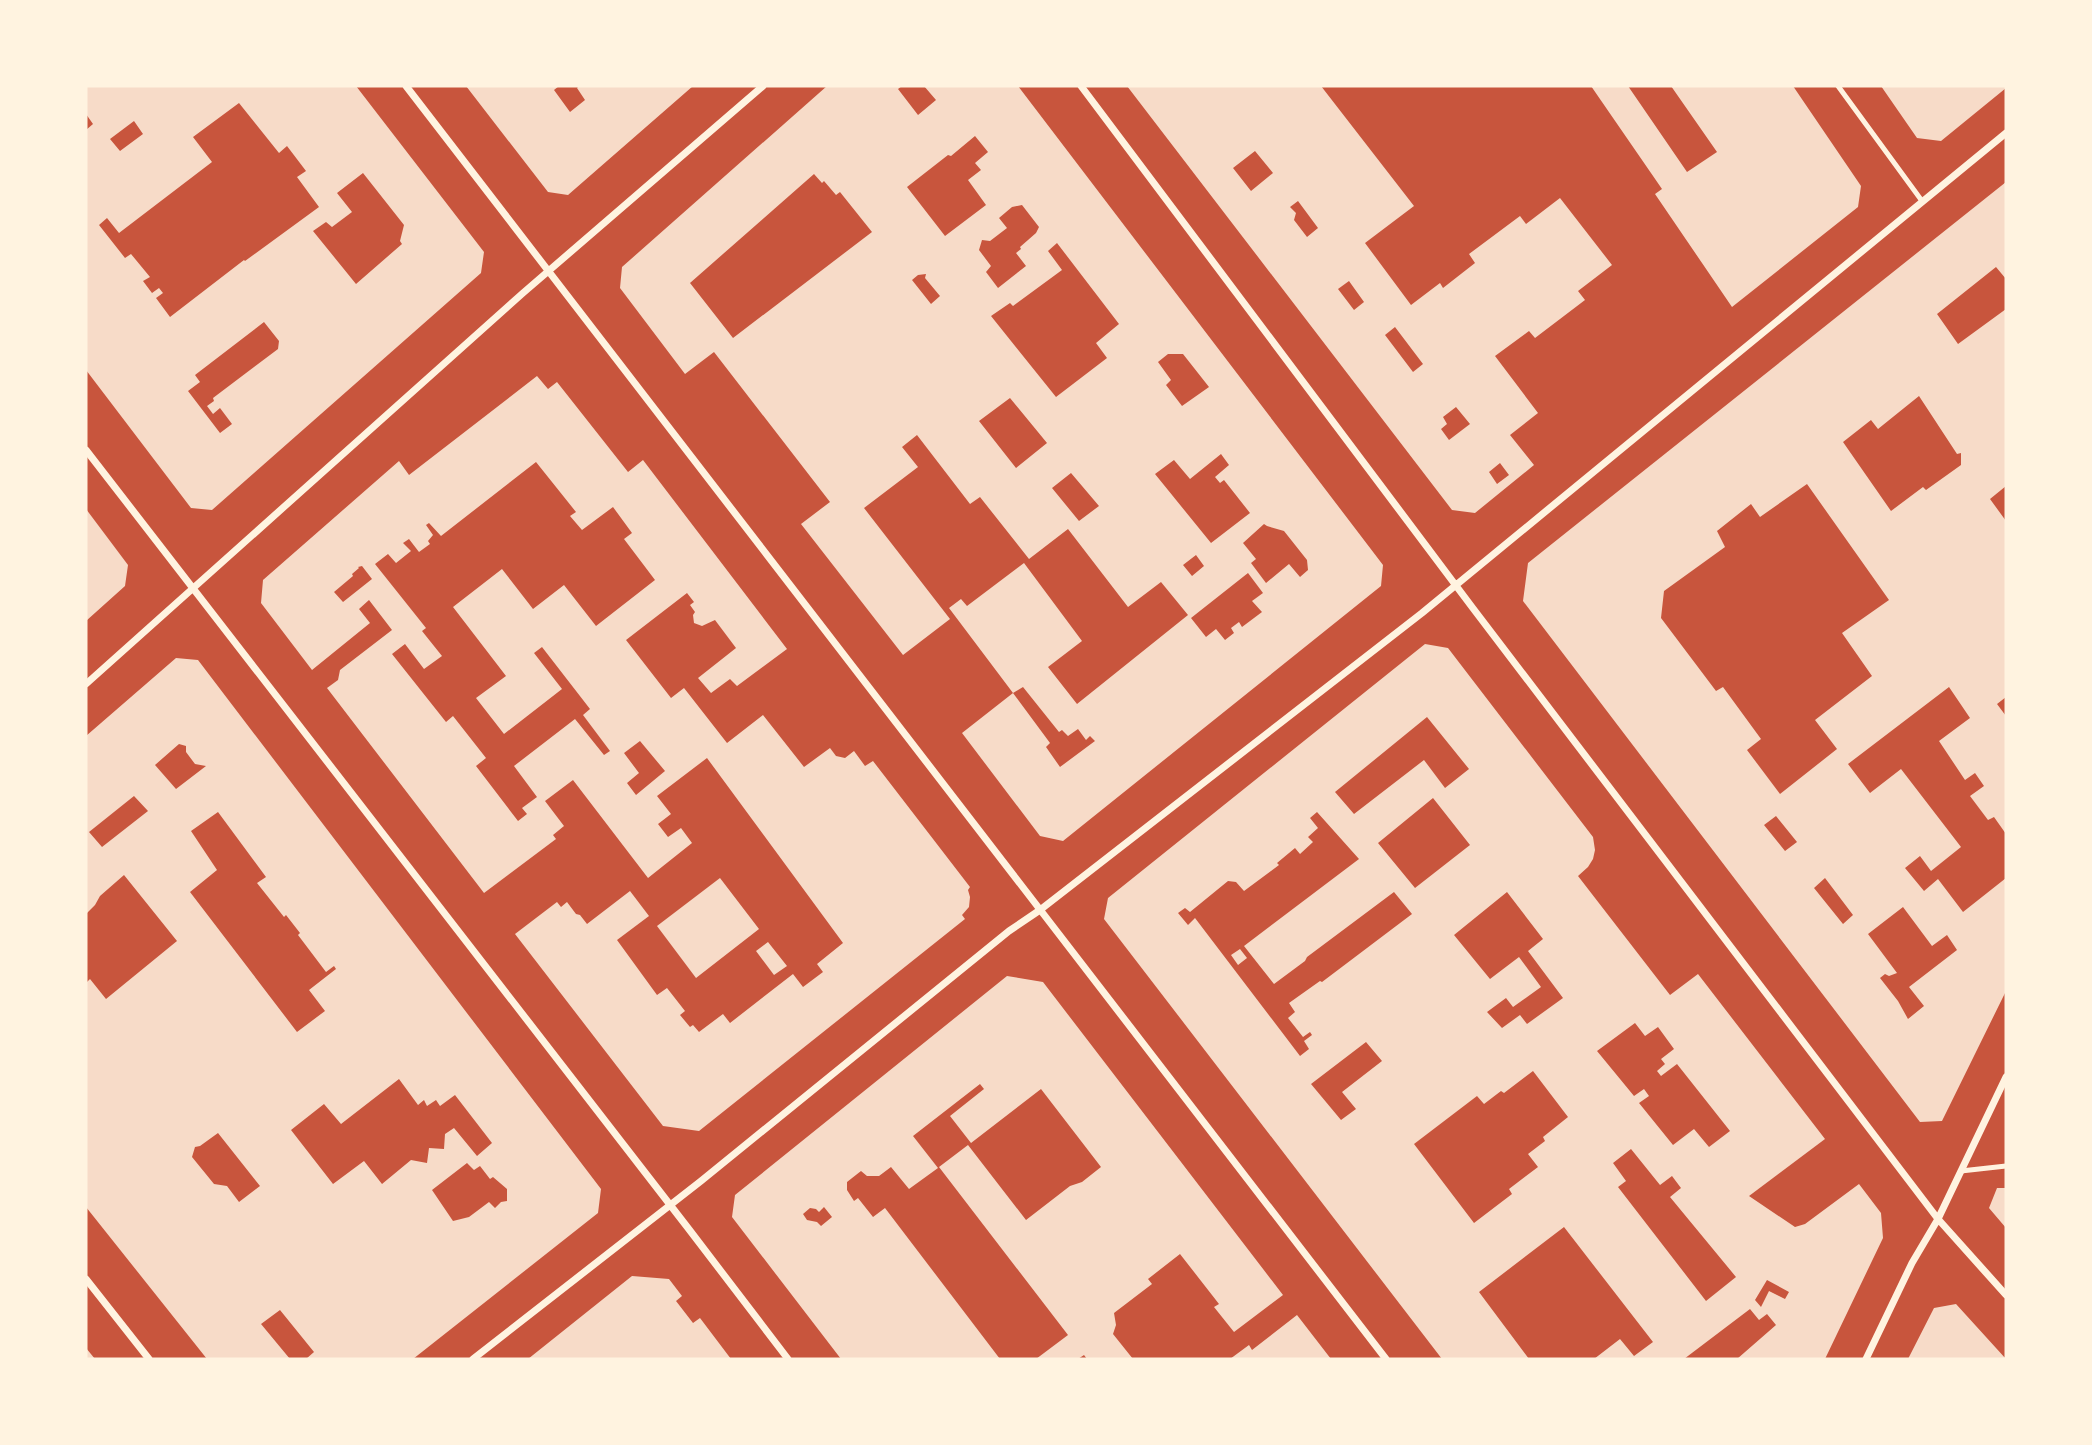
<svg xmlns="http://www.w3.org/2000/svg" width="2092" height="1445" viewBox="0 0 2092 1445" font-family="Overpass,sans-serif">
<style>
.building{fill:#f7dbc8;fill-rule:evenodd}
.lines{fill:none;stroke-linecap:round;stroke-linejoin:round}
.service{stroke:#fff3e0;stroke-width:5}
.minor{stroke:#fff3e0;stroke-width:7}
</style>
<rect width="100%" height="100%" fill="#c8553d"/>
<path class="building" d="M86 86H356L484 252 481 273 212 510 191 508 86 370V130L93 124 86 114ZM239 103 279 153 287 146 306 171 297 177 319 207 245 261 244 260 170 317 156 298 163 293 159 288 152 293 143 281 150 277 131 254 125 258 99 225 107 218 119 233 212 162 193 137ZM134 121 143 134 120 151 110 139ZM363 173 404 225 400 241 402 244 356 284 313 231 326 222 332 227 352 212 337 193ZM264 322 279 341 278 349 213 398 214 401 207 406 213 414 220 408 232 424 220 433 188 391 200 382 195 375Z
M466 86H559L554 90 570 112 585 100 577 88 579 86H693L568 195 548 192Z
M827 86H902L898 89 918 115 936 100 924 86H1018L1383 565 1381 586 1063 841 1040 836 962 733 1013 693 1050 743 1046 747 1060 767 1095 741 1090 736 1086 740 1078 729 1068 736 1062 730 1059 732 1023 687 1013 693 949 608 961 599 967 606 1024 563 1082 641 1048 667 1077 704 1188 615 1161 582 1128 607 1068 529 1029 559 980 497 970 504 917 435 902 447 918 467 864 508 950 619 903 655 801 524 830 502 714 352 685 374 620 288 622 267ZM975 136 988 152 975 163 981 170 968 180 986 205 945 236 907 187 948 155 951 156ZM814 174 822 183 824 181 836 195 840 192 872 232 733 338 690 283ZM1022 205 1039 227 1036 233 1020 247 1021 249 1016 253 1026 266 998 288 986 272 991 266 979 250 982 240 990 241 1007 228 999 218 1012 207ZM1057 243 1119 324 1096 343 1107 358 1056 397 991 316 1010 303 1013 306 1062 270 1048 251ZM926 274 925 278 940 296 931 304 912 280 918 275ZM1168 354H1183L1209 387 1182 406 1166 385 1171 380 1158 362ZM1010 398 1047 443 1016 468 979 421ZM1221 454 1229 465 1215 477 1220 483 1224 480 1250 513 1211 543 1155 474 1174 460 1190 479ZM1071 473 1099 506 1079 521 1052 488ZM1264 524 1267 526 1284 531 1307 560 1308 570 1300 577 1289 564 1266 583 1251 563 1256 559 1243 543ZM1196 555 1204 566 1192 576 1183 565ZM1248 573 1263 593 1252 601 1262 612 1242 627 1239 622 1231 628 1234 633 1225 640 1216 629 1206 637 1191 618Z
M1127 86H1321L1414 206 1365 243 1411 305 1440 283 1443 288 1475 263 1469 254 1520 216 1526 224 1560 198 1612 265 1578 291 1585 300 1535 338 1529 331 1495 356 1538 413 1510 435 1534 465 1475 513 1452 510ZM1255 151 1273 173 1251 191 1233 168ZM1298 201 1318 228 1307 237 1294 220 1296 213 1290 207ZM1349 281 1364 302 1354 310 1338 289ZM1395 327 1423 364 1413 372 1385 335ZM1456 407 1470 424 1449 440 1441 429 1447 424 1443 417ZM1500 463 1509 475 1497 484 1489 472Z
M1591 86H1628L1687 172 1717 152 1671 86H1793L1861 186 1858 207 1732 307 1655 194 1662 189Z
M1881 86H2006V88L1941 141 1917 138Z
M2006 182V279L1996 267 1937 314 1958 344 2006 309V486L1990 499 2006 521V697L1997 704 2006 716V834L1994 817 1988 820 1970 796 1984 786 1975 773 1965 780 1939 741 1970 718 1949 687 1848 764 1870 793 1901 769 1961 847 1931 871 1920 856 1905 868 1924 891 1938 879 1963 912 2006 878V991L1942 1121 1920 1122 1523 601 1528 563ZM1919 396 1957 454 1961 453V465L1926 490 1923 487 1891 511 1843 442 1871 420 1878 429ZM1807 484 1889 600 1842 633 1872 676 1815 720 1837 749 1780 794 1747 750 1761 739 1723 687 1716 691 1661 618 1664 591 1725 547 1717 531 1751 504 1760 517ZM1776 816 1797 842 1785 851 1764 825ZM1825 878 1853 915 1843 924 1814 888ZM1903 907 1932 946 1947 935 1957 950 1909 987 1924 1006 1908 1019 1898 1001 1880 978 1885 974 1889 976 1897 973 1868 934Z
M537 376 548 389 557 382 628 472 643 460 787 649 737 686 730 679 711 693 698 678 736 648 715 620 702 626 694 623 693 615 695 612 690 605 694 602 687 593 626 640 671 698 684 688 727 743 763 715 804 767 830 748 836 756 845 758 854 751 865 766 873 761 970 887 968 890 970 897 969 907 962 915 965 919 699 1131 663 1126 515 934 557 902 561 907 567 902 576 914 580 915 587 924 630 891 649 916 617 940 657 995 667 988 685 1011 680 1015 690 1027 693 1025 699 1032 723 1014 730 1023 793 974 803 987 823 972 817 964 843 943 707 758 657 796 671 814 658 824 668 837 681 828 692 843 648 878 573 780 545 801 564 826 553 835 556 839 484 893 327 688 338 680 340 670 392 630 369 600 359 609 370 623 312 670 261 603 263 580 399 461 409 475ZM536 462 576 512 570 516 582 530 613 507 632 533 624 539 655 580 596 626 564 585 533 609 502 569 453 607 506 676 476 698 504 734 562 689 534 653 542 647 590 709 583 715 610 751 604 755 575 719 514 766 537 797 522 808 527 814 518 821 476 766 486 758 453 716 446 722 392 654 405 644 424 669 442 656 422 631 426 628 375 564 388 554 396 563 411 551 403 543 409 539 419 552 430 544 428 541 433 535 426 525 429 523 441 536ZM362 566 372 579 343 602 334 592 353 576 352 574 359 568 358 567ZM640 741 665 771 636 795 627 783 639 773 624 753Z
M86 509 128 565 125 586 86 621Z
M1425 644 1448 648 1593 837 1595 850 1593 859 1588 867 1578 876 1670 995 1698 974 1825 1139 1749 1196 1795 1227 1805 1224 1859 1184 1881 1213 1883 1238 1825 1359H1737L1776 1325 1767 1314 1759 1320 1750 1309 1684 1359H1594L1620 1339 1634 1356 1653 1342 1564 1227 1479 1292 1529 1359H1442L1104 919 1108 898ZM1427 717 1469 769 1445 788 1424 760 1354 814 1335 792ZM1433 798 1470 845 1415 888 1378 843ZM1317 812 1359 859 1244 946 1274 984 1305 961 1307 957 1394 892 1412 914 1322 982 1320 981 1289 1003 1295 1012 1288 1018 1303 1037 1310 1032 1312 1035 1304 1041 1309 1049 1300 1056 1195 918 1188 925 1178 913 1185 908 1190 912 1228 881 1236 882 1244 891 1279 865 1277 863 1295 848 1300 854 1313 842 1308 837 1318 828 1310 818ZM1507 892 1543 939 1528 951 1563 998 1527 1024 1520 1015 1502 1028 1487 1012 1506 998 1513 1007 1541 987 1519 957 1490 979 1454 935ZM1635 1023 1645 1036 1658 1027 1674 1049 1661 1059 1665 1064 1657 1071 1661 1076 1677 1064 1730 1131 1709 1147 1694 1129 1673 1145 1639 1103 1649 1096 1644 1089 1634 1096 1597 1051ZM1366 1042 1382 1061 1342 1092 1356 1109 1341 1120 1311 1084ZM1533 1071 1568 1117 1543 1137 1545 1141 1528 1154 1538 1167 1509 1189 1512 1194 1474 1223 1414 1144 1477 1096 1484 1104 1501 1091 1504 1093ZM1631 1149 1660 1185 1672 1176 1681 1188 1670 1197 1736 1277 1706 1301 1618 1187 1626 1181 1613 1163ZM1767 1280 1789 1292 1785 1299 1769 1291 1761 1307 1755 1300Z
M176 658 198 660 601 1189 598 1213 413 1359H306L314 1352 280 1310 261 1324 290 1359H207L86 1207V983L90 979 106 999 177 941 124 875 100 896 95 905 86 914V736ZM179 744 186 746V752L195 764 206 766 176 789 155 765ZM134 796 148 811 102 847 89 832ZM218 812 266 877 257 883 284 917 286 915 300 933 298 935 326 972 334 966 336 969 309 990 325 1011 297 1032 190 892 217 870 191 831ZM399 1079 418 1105 424 1100 427 1106 436 1100 440 1106 455 1095 492 1143 477 1156 454 1128 445 1134 444 1149 429 1148 427 1163 411 1160 382 1184 364 1161 333 1184 291 1130 324 1104 341 1124ZM218 1133 260 1186 239 1202 227 1186 214 1184 192 1157 195 1147 200 1146ZM467 1163 474 1170 480 1166 490 1179 493 1177 507 1189V1201L501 1202 495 1208 489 1202 469 1217 453 1221 432 1190Z
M720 878 759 929 696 978 657 926Z
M768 942 787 966 774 975 756 951Z
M1240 949 1247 958 1238 965 1231 955Z
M1007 976 1043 982 1283 1295 1234 1332 1214 1307 1219 1304 1180 1254 1148 1279 1152 1284 1114 1313 1116 1325 1113 1334 1133 1359H1087L1084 1355 1078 1359H1036L1068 1335 939 1167 968 1145 1026 1220 1070 1186 1082 1182 1101 1167 1041 1089 971 1143 950 1116 984 1089 980 1084 913 1136 938 1168 909 1189 891 1167 879 1176H867L861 1171 847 1182V1190L854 1201 858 1198 873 1217 885 1208 1000 1359H841L732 1217 735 1195ZM824 1207 832 1217 821 1226 817 1222 807 1220 803 1214 810 1208 816 1209 819 1212Z
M1997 1188H2006V1228L1989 1208Z
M632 1276 669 1279 682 1296 676 1301 693 1323 700 1318 731 1359H528Z
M1956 1304 2006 1359H1908L1934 1308Z
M1297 1315 1331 1359H1230L1249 1345 1252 1350Z
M86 1348 95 1359H86Z"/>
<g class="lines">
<path class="service" d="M1838 86 1922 201
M1961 1171 2006 1166"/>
<path class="minor" d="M406 86 1386 1359
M1081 86 1472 607 1938 1219 2006 1295
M86 450 688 1228 788 1359
M86 684 523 293 763 86
M86 1279 149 1359
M473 1359 701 1181 1009 931 1040 910 1422 613 2006 133
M1866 1359 1912 1263 1938 1219 2006 1077"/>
</g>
<rect width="2092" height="1445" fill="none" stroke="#fff3e0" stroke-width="175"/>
</svg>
